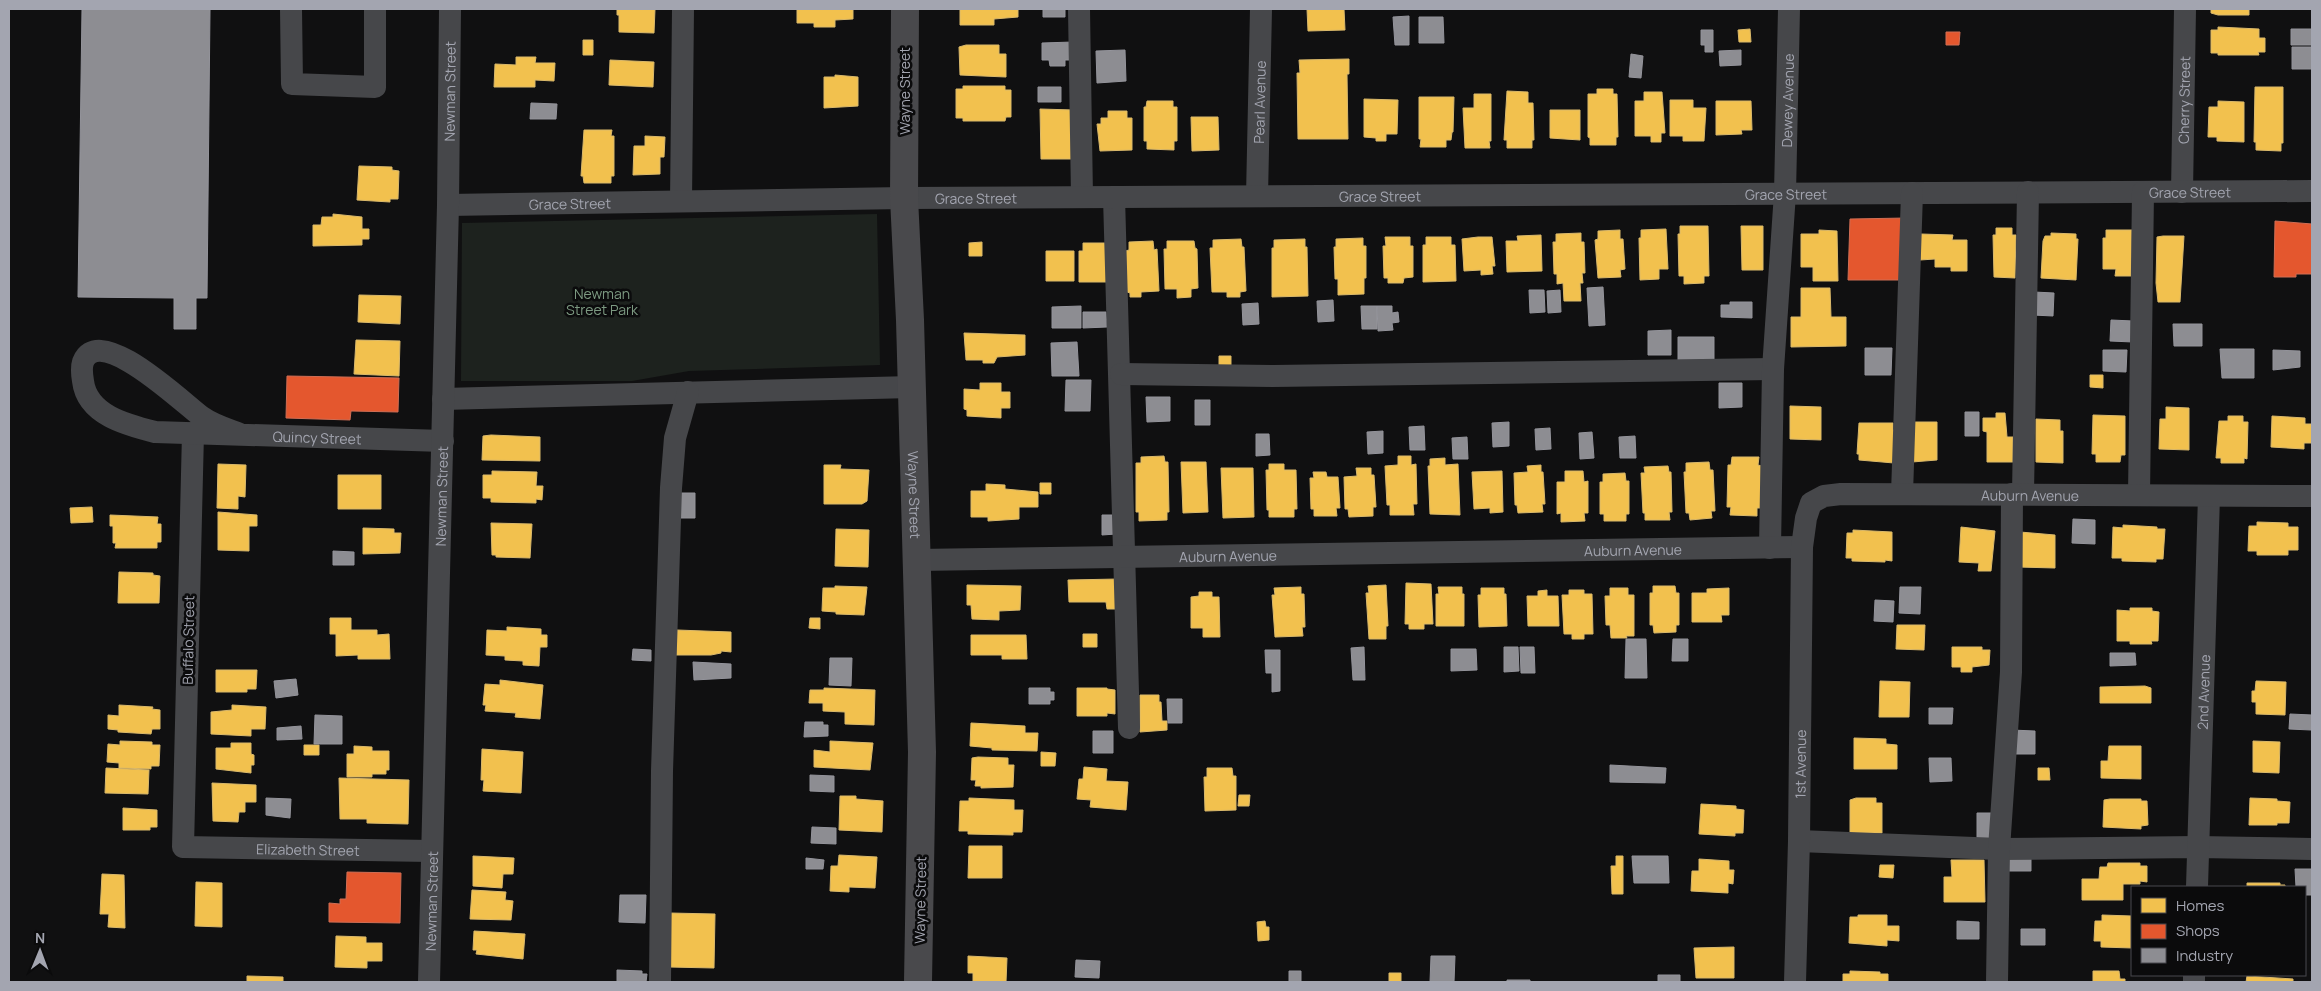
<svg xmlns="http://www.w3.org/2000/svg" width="2321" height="991" viewBox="0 0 2321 991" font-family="Manrope,sans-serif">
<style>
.green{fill:#1d221e}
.homes{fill:#f2c14e;stroke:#dab96b}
.shops{fill:#e4572e;stroke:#d06e55}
.industry{fill:#8d8d92;stroke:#94949b}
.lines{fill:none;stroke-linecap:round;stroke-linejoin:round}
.minor{stroke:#46474a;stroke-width:22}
.major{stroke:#49494c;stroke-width:28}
.labels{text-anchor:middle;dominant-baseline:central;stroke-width:5;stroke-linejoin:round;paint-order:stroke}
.street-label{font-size:14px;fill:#a3a5b0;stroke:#0b0b0c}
.park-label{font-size:14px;fill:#7c9981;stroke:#0b0b0c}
</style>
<rect width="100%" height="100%" fill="#101011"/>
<path class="green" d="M877 214 880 365 689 371 632 381H461L462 223Z"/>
<path class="homes" d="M617 9H655L654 33 619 32V15H617Z
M797 9H853V19L835 20V27H814V23H797Z
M960 9H1018V17L994 19V25H960Z
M1307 9H1344L1345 30 1308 31Z
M2211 9H2249V15H2218L2211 13Z
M2218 27 2259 29V38H2265V52H2258L2259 55H2218V53H2211V30H2218Z
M1750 29 1751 42H1739L1738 30Z
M583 40H593V55H583Z
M966 45H999V54H1006V77L960 75 959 47Z
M516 57H536L535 63H555L554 81 535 80V87H494L495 64 516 65Z
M1349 59V74H1347L1348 139H1298L1297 73H1300L1299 60Z
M610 60 654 62 653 87 609 85Z
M835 75 858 77V106L824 108V77H835Z
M963 86H1005V90H1011V117H1006L1005 121H963V118H956V89H963Z
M2255 87H2283V143H2281V151L2256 150V142H2254Z
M1597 89H1613V94H1617L1618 137H1616V145H1590V138L1588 137V94H1597Z
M1507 91 1528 92V103H1533L1534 140H1532V148H1507V140H1504Z
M1644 92H1662L1665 133H1661V142H1651V136H1635V101H1644Z
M1474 94H1491V141H1489L1490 148H1465L1463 108H1474Z
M1419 97H1454L1453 132H1452L1451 140H1446V147H1420L1421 139H1419Z
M1364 99 1398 100 1397 134H1386V141H1376V138L1364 137Z
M1670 100H1693V108H1706L1704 141H1683V136H1670Z
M1147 101H1173V107H1177V141H1174V150L1147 149V141H1144V107H1146Z
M1716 101H1751L1752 130H1741L1742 134 1716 135Z
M2218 101 2244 102V142L2217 141V137H2208L2209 107H2218Z
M1040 109 1074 110V159H1041Z
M1550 110H1580V140L1550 138Z
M1108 111H1127V118H1132V150L1100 151 1097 124H1101V118H1108Z
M1191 117H1218L1219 150 1192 151Z
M584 130H612L611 136H614V176H611V183H584L583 176H581Z
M645 136 665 137 664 157H660V174L633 175 634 146H645Z
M359 166 392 167V170L399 171 398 199H390V202L357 200Z
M333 214 362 217V229H369V239H362V245L313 246V225H321L322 217H333Z
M1680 226H1708L1709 276H1704V283L1684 284V276H1679L1678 234H1680Z
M1741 226H1763V270H1742Z
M1996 228H2012V235H2016L2015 278 1994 277 1993 235H1996Z
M1666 229 1668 269H1659V279L1640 280 1639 238H1641V230Z
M1620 230V239H1623L1625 269 1620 270 1621 277 1598 278 1595 240 1598 239V231Z
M1819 230 1837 231 1838 281H1813V267H1801V234H1819Z
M2106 230H2132L2131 276H2115L2116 269H2103V238H2106Z
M1581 233V242H1584L1585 273H1582L1583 283H1580L1581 301H1564L1563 283 1557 284V274H1554L1553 242H1556V234Z
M2051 233 2076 234V239H2078L2076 280 2041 278 2043 241 2045 236H2051Z
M1921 234 1953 235 1952 240H1967V271H1951V267H1935V259L1920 260Z
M1541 235 1542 271 1507 272 1506 241H1518L1517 236Z
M2163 236H2184L2180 302H2158L2156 283 2157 237Z
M1385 237H1410V246H1413V277L1404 278 1403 283H1388V278H1384L1383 246H1386Z
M1426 237H1451V245H1455L1456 281 1423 282V245H1426Z
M1478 237H1492L1495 266H1492L1493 274 1481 275V270L1464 271 1462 239Z
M1363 238V246H1366V278H1364V294L1338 295V279H1335L1334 247H1336V239Z
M1241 239 1242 247H1244L1246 291 1240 292V297H1227V292H1212L1210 248H1213V240Z
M1305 239V247H1307L1308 296 1272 297V248H1274V240Z
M1153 241 1154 250 1157 249 1159 291 1141 292V297H1130V293L1127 292 1125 251 1129 250V242Z
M1167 241H1194L1195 248 1197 249 1198 288 1191 289V297L1177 298V289H1165L1164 249H1167Z
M982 242V256H969V243Z
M1083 243H1106L1108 282H1079V251H1083Z
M1046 251H1074V281H1046Z
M1801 288H1830L1831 317H1846V346L1791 347V317H1801Z
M359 295 401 296 400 324 358 322Z
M964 333 1025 335V355L997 357 994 363H983V360H966Z
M356 340 400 341 399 376 354 374Z
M1219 356H1231V369H1219Z
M2090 375H2103V388L2090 387Z
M980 383H1001V392H1010V408H1001V418L967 416V410L964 409V389L980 390Z
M1790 406 1821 407V440L1790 439Z
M2166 407 2189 408V450L2159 449 2160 419H2166Z
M1996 413H2005L2007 437H2013V462H1987V432L1983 431V418H1996Z
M2093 415 2125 416V455H2121L2120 462H2096V454H2092Z
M2228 416H2243V422H2248L2247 459 2244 458V463H2221V458H2216L2219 421H2228Z
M2272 416 2305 418V424H2312V443H2304V449L2271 447Z
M2036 419 2060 420V431H2063V463L2036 462Z
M1913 422H1937V460L1912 462Z
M1859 423H1893V430H1895L1894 463 1859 460V454H1857Z
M491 435 540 437V461L482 460 483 436Z
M1164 456 1165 462H1168L1169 512H1167V520L1139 521V512H1136V463H1141V457Z
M1398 456H1411V465L1416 464 1417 504H1413L1414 515H1390V505H1387L1385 466 1398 465Z
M1732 457H1759L1758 465 1762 466 1761 508H1757V516L1730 515 1731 507H1727L1728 465H1731Z
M1445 458V465L1458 464 1460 515 1430 514 1428 466H1430V459Z
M1181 462H1206L1208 512 1183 513Z
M1709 462 1710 470H1713L1715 511H1711L1712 518 1690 520 1689 513H1686L1684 472H1686V463Z
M218 464 246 465 245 497 238 496V509L217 508Z
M1269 464H1284V470H1296L1297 509H1294V517H1269V510H1267L1266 470H1269Z
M824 465H841L840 469 869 470 867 501 862 504H824Z
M1541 465V472H1543L1545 504H1542L1543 512 1518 513 1517 505H1515L1514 473 1528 472 1527 466Z
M1668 466 1669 472H1671L1672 512H1669L1670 520H1645V513H1643L1641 473H1645L1644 467Z
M1221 468H1253L1254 517 1223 518Z
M1356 468H1371V475H1374L1376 507H1373V516L1349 517 1348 509H1345L1344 477 1357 476Z
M492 471 537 472 536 486H543L542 500 536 499V503L491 502V498H483V475H492Z
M1502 471 1503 512 1490 513V508L1474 509 1472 472Z
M1565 471H1583L1584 482 1588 481V513H1584L1585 521 1561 522V513L1557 514V482H1565Z
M1313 472H1326L1327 477H1338L1340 508H1336L1337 516H1314V509H1311L1310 478H1314Z
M1625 473 1626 481H1629V514H1626V521H1604V514H1600V482H1603V474Z
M338 475H381V509H338Z
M1040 483H1051V494H1040Z
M986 484 1005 485V489L1038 492V507H1019V519L988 521V517H971V491H986Z
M92 507 93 522 71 523 70 508Z
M218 512 257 515V526H249V551L218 550Z
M110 515 158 517 157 524H161V542H157V548H115L116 543H113V526H110Z
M2257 522 2288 523V527H2298V550H2288V555H2257V551H2248L2249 526H2257Z
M491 523 532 524 530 558 496 557V555H492Z
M2123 525 2157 527V529H2165L2163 559H2156V562L2122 561V558H2112L2113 527 2123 528Z
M1961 527 1995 531 1991 571H1978L1979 563 1959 562Z
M363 528 394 529V533H401L400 553 363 554Z
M836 529 869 530 868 567 835 566Z
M1853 530 1892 532V561L1885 560V562L1852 561V558H1846L1847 533H1853Z
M2020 532 2055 535V568L2018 567Z
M119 572 153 573V575L160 576 159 603H118Z
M1118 579 1119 609H1107L1106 602H1069L1068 580Z
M1406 583 1431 584 1433 624H1424V629H1409V624H1405Z
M967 585 1021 586 1020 610 999 611V620L972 619 971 605H967Z
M1386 585 1388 626H1386V639H1369L1366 593H1369L1368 586Z
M835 586 867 587 864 615 836 614V612L822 611 823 588H835Z
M1653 586H1675L1676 593H1679V625H1676V632L1654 633 1653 625H1650V593H1653Z
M1301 587V594H1304L1305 627H1302L1303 636 1275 637 1272 595H1275L1274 588Z
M1438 587H1462V594H1464V626H1436V594H1439Z
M1481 588H1504V594H1506L1507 626 1479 627 1478 595H1481Z
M1610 588H1628V595H1634V636H1626L1627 638H1611L1610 625H1606L1605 596H1610Z
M1729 588V615H1721L1722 622H1692V593H1707V589Z
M1547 590V596H1558L1559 626H1528L1527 596H1538V591Z
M1569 590H1584V594H1592L1593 634H1584V639H1572V634H1564L1562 595H1569Z
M1199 592H1212V597H1219L1220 637H1203V628H1191V597L1199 596Z
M2130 608H2152V611L2159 612 2158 641H2151L2152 644H2130V641H2117V610L2130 611Z
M330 618H351V630H377V635L389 634 390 659H358V655L336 656V634H330Z
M810 618H820V629L809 628Z
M1897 625H1925L1924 650 1896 649Z
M507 627 541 629V635H547V647H540L539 666 523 665V661L505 660V656L486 655 487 630 507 631Z
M677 630 731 632V652L721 651V653L711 655H676Z
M1083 634H1097V647H1083Z
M971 635H1026L1027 659H1002V655H971Z
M1952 647H1982V650H1990L1989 665 1972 667V672H1961V667H1952Z
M216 670H257L256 689H247V692H216Z
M500 680 543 685 540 719 515 717 516 713 485 711 486 705H483L485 684 500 685Z
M1880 681 1910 682 1909 717H1879Z
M2256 681 2286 682 2285 715 2256 714V702H2252V691H2255Z
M2145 686 2151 688V703H2100V687Z
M824 688 875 690 874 725 845 724V712L823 711V703H809L810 690H824Z
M1077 688H1107V689L1115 690V714L1107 713V716H1077Z
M1140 695H1159V702H1161L1162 721H1167V730L1140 732Z
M119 705 153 707 152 709 160 710V729H152L151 734 118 732V730L108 729V715L119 716Z
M232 705 266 707 265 729H251V736L211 734V712L232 710Z
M971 723 1025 726V733H1038L1037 751 992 750V748L970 746Z
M1854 738 1886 739V744L1897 745V769H1854Z
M120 741 152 742V745H160L159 766H151V769L119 768V763L107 762 108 744 120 745Z
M830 741 873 743 870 770 814 767V750L830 752Z
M2253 741 2280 742 2279 773 2253 772Z
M231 743H251V754L254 755V765H251V773L216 769V748H231Z
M304 745H319V755H304Z
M354 746 372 747V751H389V770H386V774H372V777H347V754H354Z
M2109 746H2141V779L2101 778V761H2108Z
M482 749 523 752 521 793 483 791 484 780H481Z
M1041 752 1056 753 1055 766H1041Z
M978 757 1008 758V765H1014L1013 787 981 788V786H975L976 780H971L972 758Z
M1084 767 1107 769 1106 781 1128 782 1126 810 1090 807 1091 800 1077 799 1079 779H1083Z
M106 768 149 770 148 794 105 793Z
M1207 768H1232L1233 776H1236V810L1205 811 1204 777H1207Z
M2038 768H2049L2050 780H2038Z
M339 778 409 780 408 824 367 823V819H340Z
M212 783 256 785V802H245V812H239L238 822 213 821Z
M1239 795H1250L1249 806H1238Z
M840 796H856V799L883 801 882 832 839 830Z
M969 798 1014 800V810H1023L1022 832H1013V835L968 834V831H959L960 801H969Z
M1856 798H1876V803H1882V833H1850V800Z
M2250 798 2277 799V801L2290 802 2289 823H2277V825H2249Z
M2110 799H2141V801H2147L2148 825 2141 826V829L2103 827 2104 800Z
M1701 804 1736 806V809L1744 810 1743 833H1735V836L1699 834Z
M123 808 157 810V827H150V830H123Z
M969 846H1002V878H968Z
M839 855 877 857 875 888 849 887V892L830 891 831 866H838Z
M473 856 514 858 513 874H503L502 888 473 886Z
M1616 856H1623V894H1612L1611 866H1616Z
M1699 859 1729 861V870H1734L1733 884 1728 883V893L1691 891 1692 871H1699Z
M1951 860H1984L1985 902H1944V877H1952Z
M2108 863H2140V866H2147V882L2140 881V884H2123V900H2082V879H2099L2100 867H2107Z
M1880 865H1894L1893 878 1879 877Z
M102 874 124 875 125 928 108 927 109 914H100Z
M196 882 222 883V927L195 926Z
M2247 883H2280V885H2285V887H2247Z
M472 890 506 892 505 900 513 901 511 920 470 919Z
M670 913 715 914 714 968 669 967Z
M1858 915H1887V926H1899V941L1887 940V946L1849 943 1850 917H1858Z
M2102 915 2132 916V948L2101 947V941H2094L2095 921H2102Z
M1265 921 1266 927H1269V940L1258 941 1257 922Z
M474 931 525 934 523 959 476 954 477 950H473Z
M336 936 366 937V943H382V961H367V968L335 967Z
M1734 947V978H1696L1694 948Z
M968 956 1007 958 1006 982H973V973H968Z
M1850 971 1880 972V974H1888V982H1843V974H1850Z
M2093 971H2119L2120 979H2125V982H2093Z
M1389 973H1401V982H1389Z
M247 976 283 977V982H247Z
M2247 976 2293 979V982H2246Z"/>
<path class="shops" d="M1946 32H1960L1959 45H1946Z
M1906 218 1904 280H1848L1850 219Z
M2275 221 2312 224V274H2296V277H2274Z
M287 376 399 378 398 412 351 411 350 420 286 418Z
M347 872 401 873 400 923 329 922V903L340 904V899H346Z"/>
<path class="industry" d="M82 9H210L207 298H196V329H174V298L78 297Z
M1043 9H1065V17H1043Z
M1409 16V45H1395L1393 17Z
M1419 17H1443L1444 43H1419Z
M2291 29H2312V45H2291Z
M1701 30H1713V52H1705V45H1701Z
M1073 42V60H1065V66H1050L1049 60H1042V43Z
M2292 47H2312V69H2292Z
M1125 50 1126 81 1097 83 1096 51Z
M1741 50V65L1720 66 1719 51Z
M1631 54 1643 56 1641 78 1629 77Z
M1038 87H1061V102H1038Z
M531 103 557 104 556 119H530Z
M1603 287 1605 325 1589 326 1587 288Z
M1529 290H1544L1545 312 1530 313Z
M1560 290 1561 312 1548 313 1547 291Z
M2034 292 2054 293 2053 316 2033 315Z
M1333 300 1334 321 1318 322 1317 301Z
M1730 302H1752V318L1721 317V305H1730Z
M1258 303 1259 324 1243 325 1242 304Z
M1081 306V328H1052V307Z
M1361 306H1377V329H1362Z
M1377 306H1392V313L1398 312 1399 322 1392 323 1393 330 1378 331Z
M1083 312H1106L1107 327 1083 328Z
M2111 320 2133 321V342L2110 341Z
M2173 324H2202V346H2174Z
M1671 330V355H1648V331Z
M1678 337H1714V365H1678Z
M1077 342 1079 376H1052L1051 343Z
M1865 348H1892L1891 375H1865Z
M2220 349H2254V378H2222Z
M2103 350H2127L2126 372 2103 371Z
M2273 350 2300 351V367L2273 370Z
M1066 380H1091L1090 411H1065Z
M1719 383H1742V407L1719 408Z
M1146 397H1170V421L1147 422Z
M1195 400H1210V425H1195Z
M1965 412H1979V436H1965Z
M1509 422V446L1493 447 1492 423Z
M1424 426 1425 450H1410L1409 427Z
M1550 428 1551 449 1536 450 1535 429Z
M1383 431V453L1368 454 1367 432Z
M1592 432 1594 458 1580 459 1579 433Z
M1256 434H1269L1270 455 1256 456Z
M1635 436 1636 458H1620L1619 437Z
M1467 437 1468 459H1453L1452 438Z
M680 493H695V518H680Z
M1102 515H1116V534L1102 535Z
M2073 519 2095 520V544L2072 543Z
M333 551 354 552V565H333Z
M1900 587H1921L1920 614 1899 613Z
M1875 600 1894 601 1893 622 1874 621Z
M1626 639H1646L1647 678H1625Z
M1673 639H1688V661H1672Z
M1364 647 1365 680H1353L1351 648Z
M1504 647H1518L1519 671 1504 672Z
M1520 647H1534L1535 673H1521Z
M633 649 651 650V661L632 660Z
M1451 649H1476L1477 670 1451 671Z
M1265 650H1280V691L1272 692V673H1266Z
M2110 653H2135L2136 665 2110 666Z
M830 658H852L851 686 829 685Z
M693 662 731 664V678L694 680Z
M296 679 298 695 276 698 274 681Z
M1029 688H1050V692H1054V700H1050V704H1029Z
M1167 699H1182V723H1168Z
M1929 708H1953L1952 724H1929Z
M2290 714 2312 715 2311 730 2289 729Z
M315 715 342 716V744H314Z
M805 722H823V725H828V736L804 737Z
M301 726 302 739 277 740V728Z
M2011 730 2035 731V754H2010Z
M1093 731H1113V753H1093Z
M1929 758H1951L1952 781 1930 782Z
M1610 765 1666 768 1665 783 1610 782Z
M810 775 834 776V792L810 791Z
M266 798 291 799 290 818 266 815Z
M1977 813H1991L1992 841H1977Z
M812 827 836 828V844L811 843Z
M1632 856H1668L1669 883H1634Z
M2009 857H2031V871H2009Z
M806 858 824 860 823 869H806Z
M2295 869H2312V895H2305V887H2296Z
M620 895H646L645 923 619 922Z
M1957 921 1979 922V939H1957Z
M2021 929H2045V945H2021Z
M1431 956H1455L1454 982H1430Z
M1076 960 1100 961 1099 978 1075 977Z
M617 970 642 971V974H647L646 982H617Z
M1289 971H1301V982H1289Z
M1658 975H1680V982H1658Z
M1507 980H1530V982H1507Z"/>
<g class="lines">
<g class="minor">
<path d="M291 9 292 84 375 87V9"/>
<path d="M1079 9 1082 197"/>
<path id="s1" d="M2182 192 2185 9"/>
<path id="s2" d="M1257 196 1261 9"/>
<path d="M1114 197 1129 728"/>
<path d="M681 201 683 9"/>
<path id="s3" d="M448 205 904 198 2312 191"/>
<path d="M1121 374 1273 376 1773 369"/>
<path d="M443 399C600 396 756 390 912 387"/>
<path id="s4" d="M193 433 183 847 431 851"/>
<path id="s5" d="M240 434C227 429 213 425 202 417 185 405 99 321 83 362 81 368 82 375 83 381 87 415 127 425 155 432L443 441"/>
<path d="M1902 494 1912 193"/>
<path d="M2023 494 2028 192"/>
<path d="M2139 495 2143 192"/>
<path id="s6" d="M1770 548 1773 369 1785 193 1789 9"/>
<path id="s7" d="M917 560 1802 547"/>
<path d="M1799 841 1999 849 2198 847 2312 849"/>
<path id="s8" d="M2197 887 2209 496"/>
<path id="s9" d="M429 982 448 205 450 9"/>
<path d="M660 982 662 771 671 488 675 438 688 392"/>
<path id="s10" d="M1795 982 1799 841 1802 547 1806 518 1811 503 1824 496 1841 494 2312 496"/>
<path d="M1997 982 1999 849 2011 672 2012 494"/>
<path d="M2194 982V975"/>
</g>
<path class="major" id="s11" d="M905 9 904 198 910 320 922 752 918 982"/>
</g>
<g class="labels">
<g class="street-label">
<text stroke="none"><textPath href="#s9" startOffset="891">Newman Street</textPath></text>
<text transform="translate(904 91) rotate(-90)">Wayne Street</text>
<text stroke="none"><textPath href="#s1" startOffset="92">Cherry Street</textPath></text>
<text stroke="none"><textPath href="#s6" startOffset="448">Dewey Avenue</textPath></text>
<text stroke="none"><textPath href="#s2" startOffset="94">Pearl Avenue</textPath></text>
<text stroke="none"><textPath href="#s3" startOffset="1742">Grace Street</textPath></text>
<text stroke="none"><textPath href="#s3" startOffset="1338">Grace Street</textPath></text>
<text stroke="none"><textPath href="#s3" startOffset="932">Grace Street</textPath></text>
<text stroke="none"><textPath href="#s3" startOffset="528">Grace Street</textPath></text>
<text stroke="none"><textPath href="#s3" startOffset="122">Grace Street</textPath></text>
<text stroke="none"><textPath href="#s5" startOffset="462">Quincy Street</textPath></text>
<text stroke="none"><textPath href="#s11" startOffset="486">Wayne Street</textPath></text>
<text stroke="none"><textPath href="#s10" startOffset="701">Auburn Avenue</textPath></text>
<text stroke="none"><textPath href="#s9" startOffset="486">Newman Street</textPath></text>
<text stroke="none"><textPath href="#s7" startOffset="716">Auburn Avenue</textPath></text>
<text stroke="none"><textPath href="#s7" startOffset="311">Auburn Avenue</textPath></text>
<text transform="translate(188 640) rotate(-89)">Buffalo Street</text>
<text stroke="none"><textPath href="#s8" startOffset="195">2nd Avenue</textPath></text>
<text stroke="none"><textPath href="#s10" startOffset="218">1st Avenue</textPath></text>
<text stroke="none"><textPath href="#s4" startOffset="539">Elizabeth Street</textPath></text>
<text stroke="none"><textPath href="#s9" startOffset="81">Newman Street</textPath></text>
<text transform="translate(920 900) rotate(-89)">Wayne Street</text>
</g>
<g class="park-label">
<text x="602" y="293">Newman<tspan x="602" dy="16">Street Park</tspan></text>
</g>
</g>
<rect width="2321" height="991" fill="none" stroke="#a3a5b0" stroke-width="20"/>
<rect x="2131" y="886" width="175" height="90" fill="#0b0b0c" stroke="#48494e"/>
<rect x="2141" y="898" width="25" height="15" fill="#f2c14e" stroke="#48494e"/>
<text x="2176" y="911" font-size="15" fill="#a3a5b0">Homes</text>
<rect x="2141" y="924" width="25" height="15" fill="#e4572e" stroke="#48494e"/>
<text x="2176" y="936" font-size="15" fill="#a3a5b0">Shops</text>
<rect x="2141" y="948" width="25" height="15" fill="#8d8d92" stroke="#48494e"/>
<text x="2176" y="961" font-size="15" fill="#a3a5b0">Industry</text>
<g transform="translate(40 951) rotate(1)" stroke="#0b0b0c" stroke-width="4" paint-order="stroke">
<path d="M0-4L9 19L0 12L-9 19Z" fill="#a3a5b0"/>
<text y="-8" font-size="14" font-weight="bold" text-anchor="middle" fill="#a3a5b0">N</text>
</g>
</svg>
